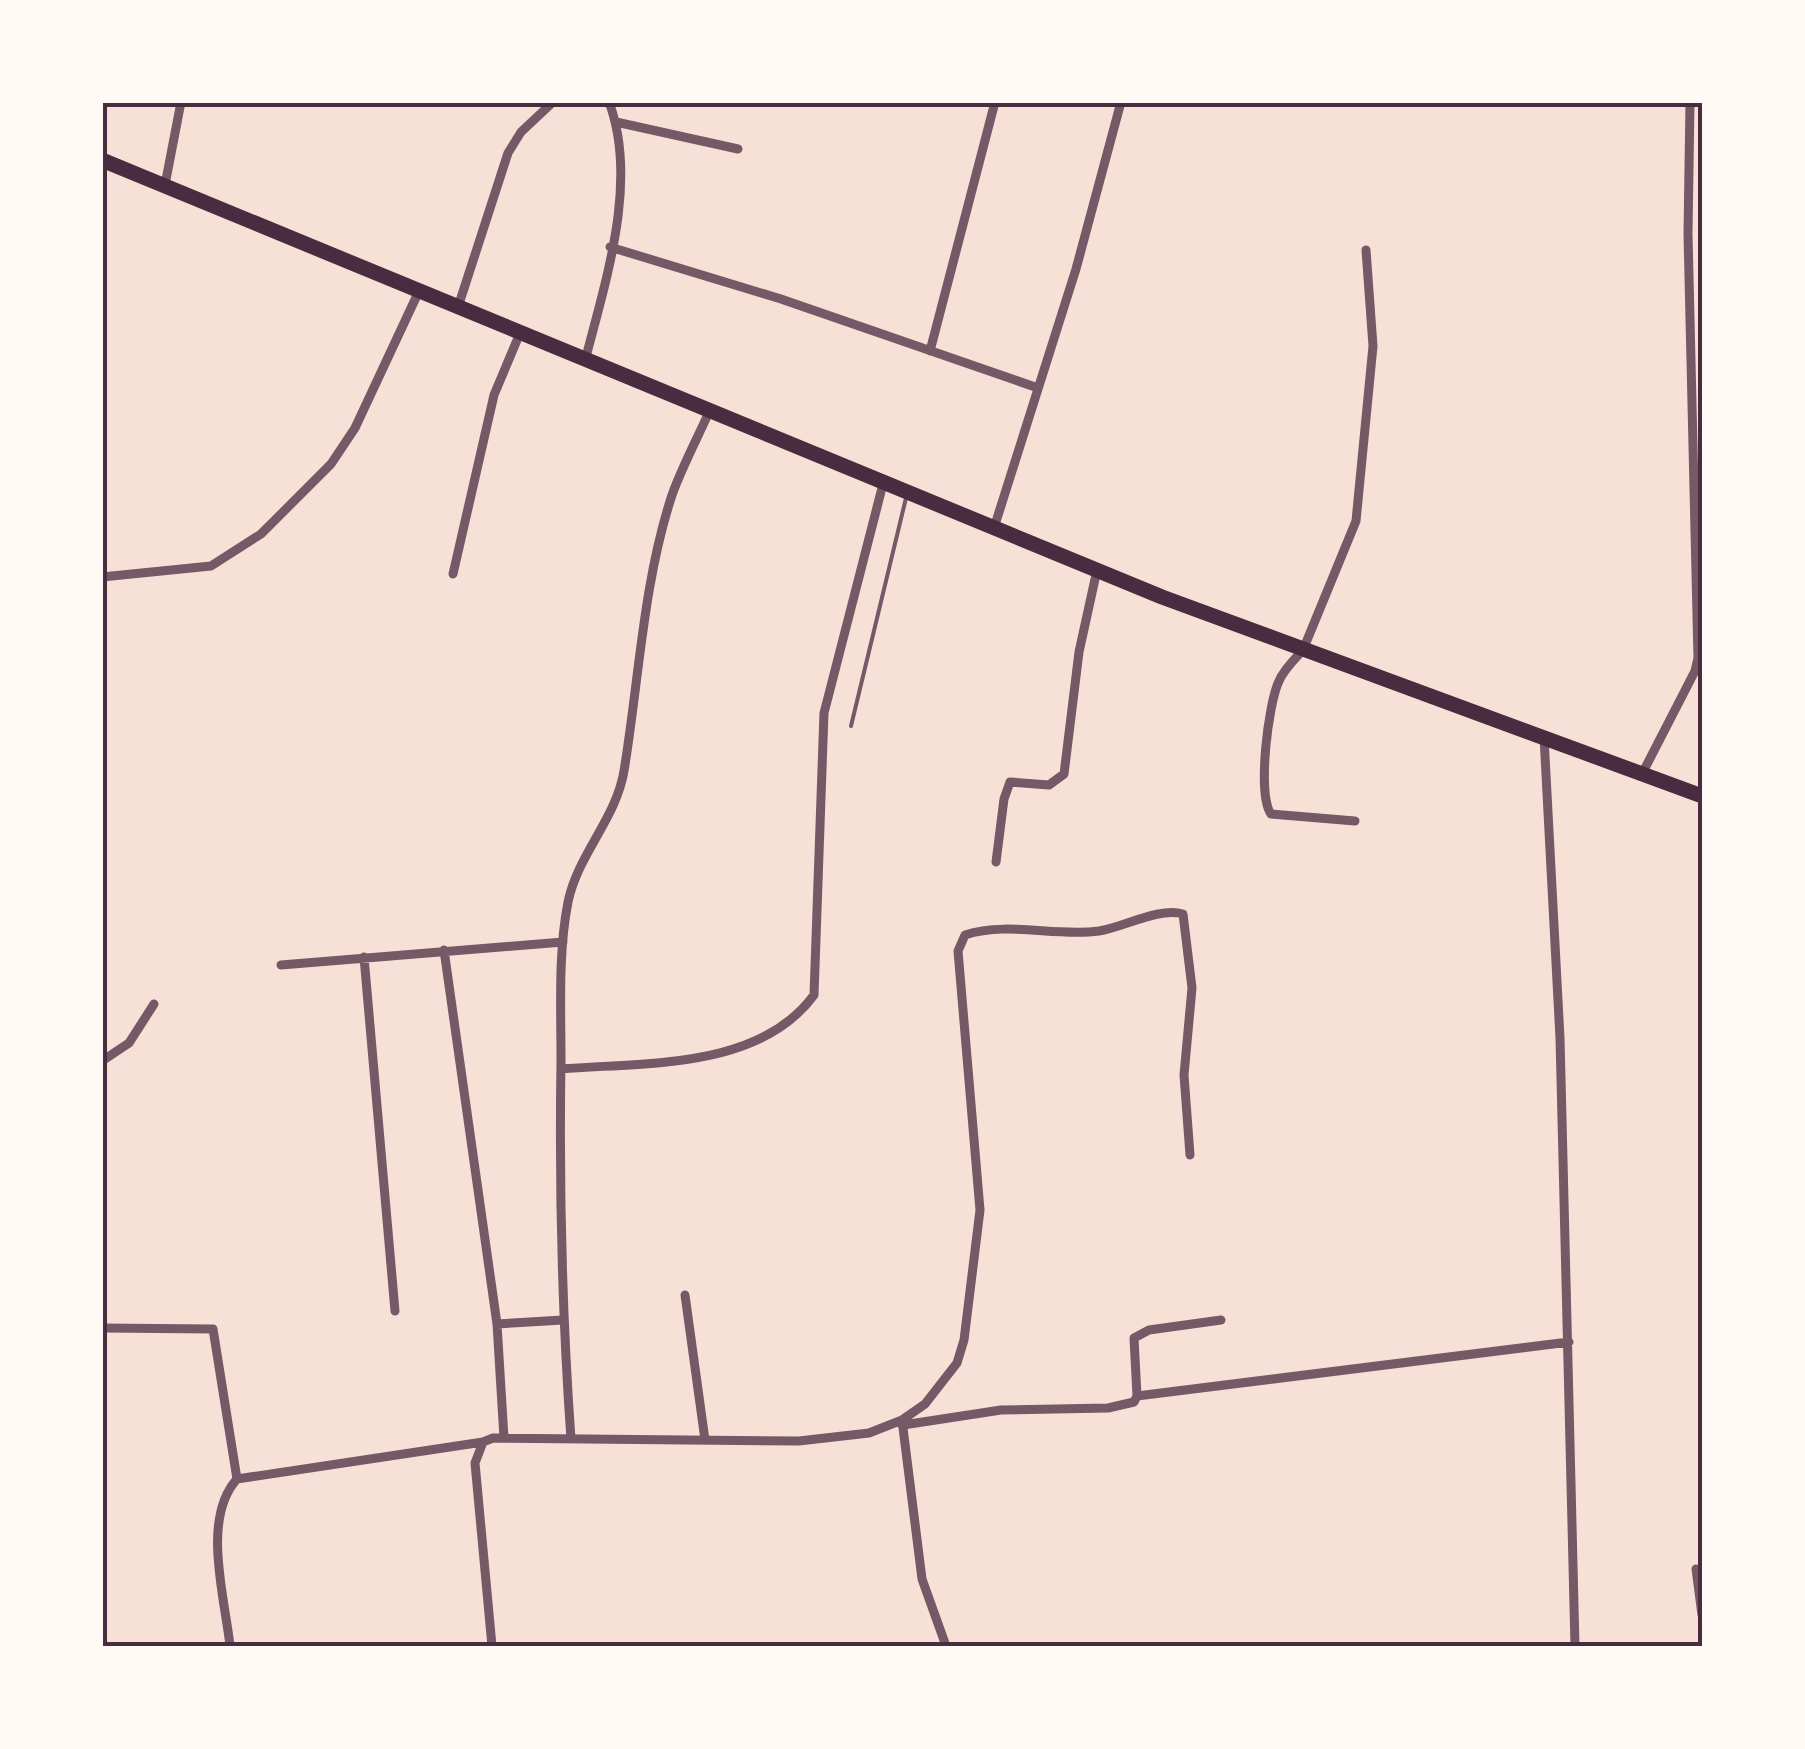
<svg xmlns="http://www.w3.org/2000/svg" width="1805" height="1749" viewBox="0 0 1805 1749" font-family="'Public Sans',sans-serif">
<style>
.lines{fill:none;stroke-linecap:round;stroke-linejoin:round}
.service{stroke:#755966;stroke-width:4}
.minor{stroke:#755966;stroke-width:9}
.trunk{stroke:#4a2c40;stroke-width:15}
.neatline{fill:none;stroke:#4a2c40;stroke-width:4}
</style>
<rect width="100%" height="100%" fill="#f7e1d7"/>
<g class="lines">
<path class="service" d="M851 726 906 498"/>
<path class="minor" d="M616 122 738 149
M165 185 181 102
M610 247 781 299 1038 388
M458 307 508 153 521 132 553 102
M930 351 995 102
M585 361C605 282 639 182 609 102
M994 528 1076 269 1121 102
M453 574 494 395 520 333
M102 577 211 566 261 534 331 464 355 428 419 291
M1544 737 1560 1038 1575 1646
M1642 774 1695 671 1698 658 1688 234 1690 102
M1355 821 1271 814C1257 795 1268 704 1279 681 1284 669 1294 660 1303 650L1356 521 1373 346 1366 250
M996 862 1004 799 1010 782 1049 785 1064 774 1079 652 1097 570
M444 950 497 1324 504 1438
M364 957 395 1311
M281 965 563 942
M102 1061 129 1043 154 1004
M561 1069C645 1062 759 1070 814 995L824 713 883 484
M685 1295 705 1440
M497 1324 563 1320
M102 1328 213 1329 237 1479
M1137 1396 1569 1342
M902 1420 922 1579 946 1646
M903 1425 1001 1410 1108 1408 1134 1402 1137 1396 1134 1338 1149 1330 1221 1320
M571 1439C562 1313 559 1187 561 1060 561 1008 558 953 568 902 578 854 616 819 624 771 639 680 643 583 672 495 682 467 697 439 709 412
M1696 1569 1702 1615
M230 1646C225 1598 201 1519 237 1479L483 1442
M492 1646 475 1463 483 1442 493 1438 799 1441 869 1433 902 1420 925 1404 957 1363 964 1340 980 1210 958 951 965 935C1008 921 1055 937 1099 931 1124 927 1159 907 1183 914L1192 988 1184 1075 1190 1155"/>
<path class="trunk" d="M102 160 1162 597 1702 796"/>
</g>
<rect width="1805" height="1749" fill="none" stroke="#fffaf5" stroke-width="210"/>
<rect x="105" y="105" width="1595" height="1539" class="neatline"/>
</svg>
